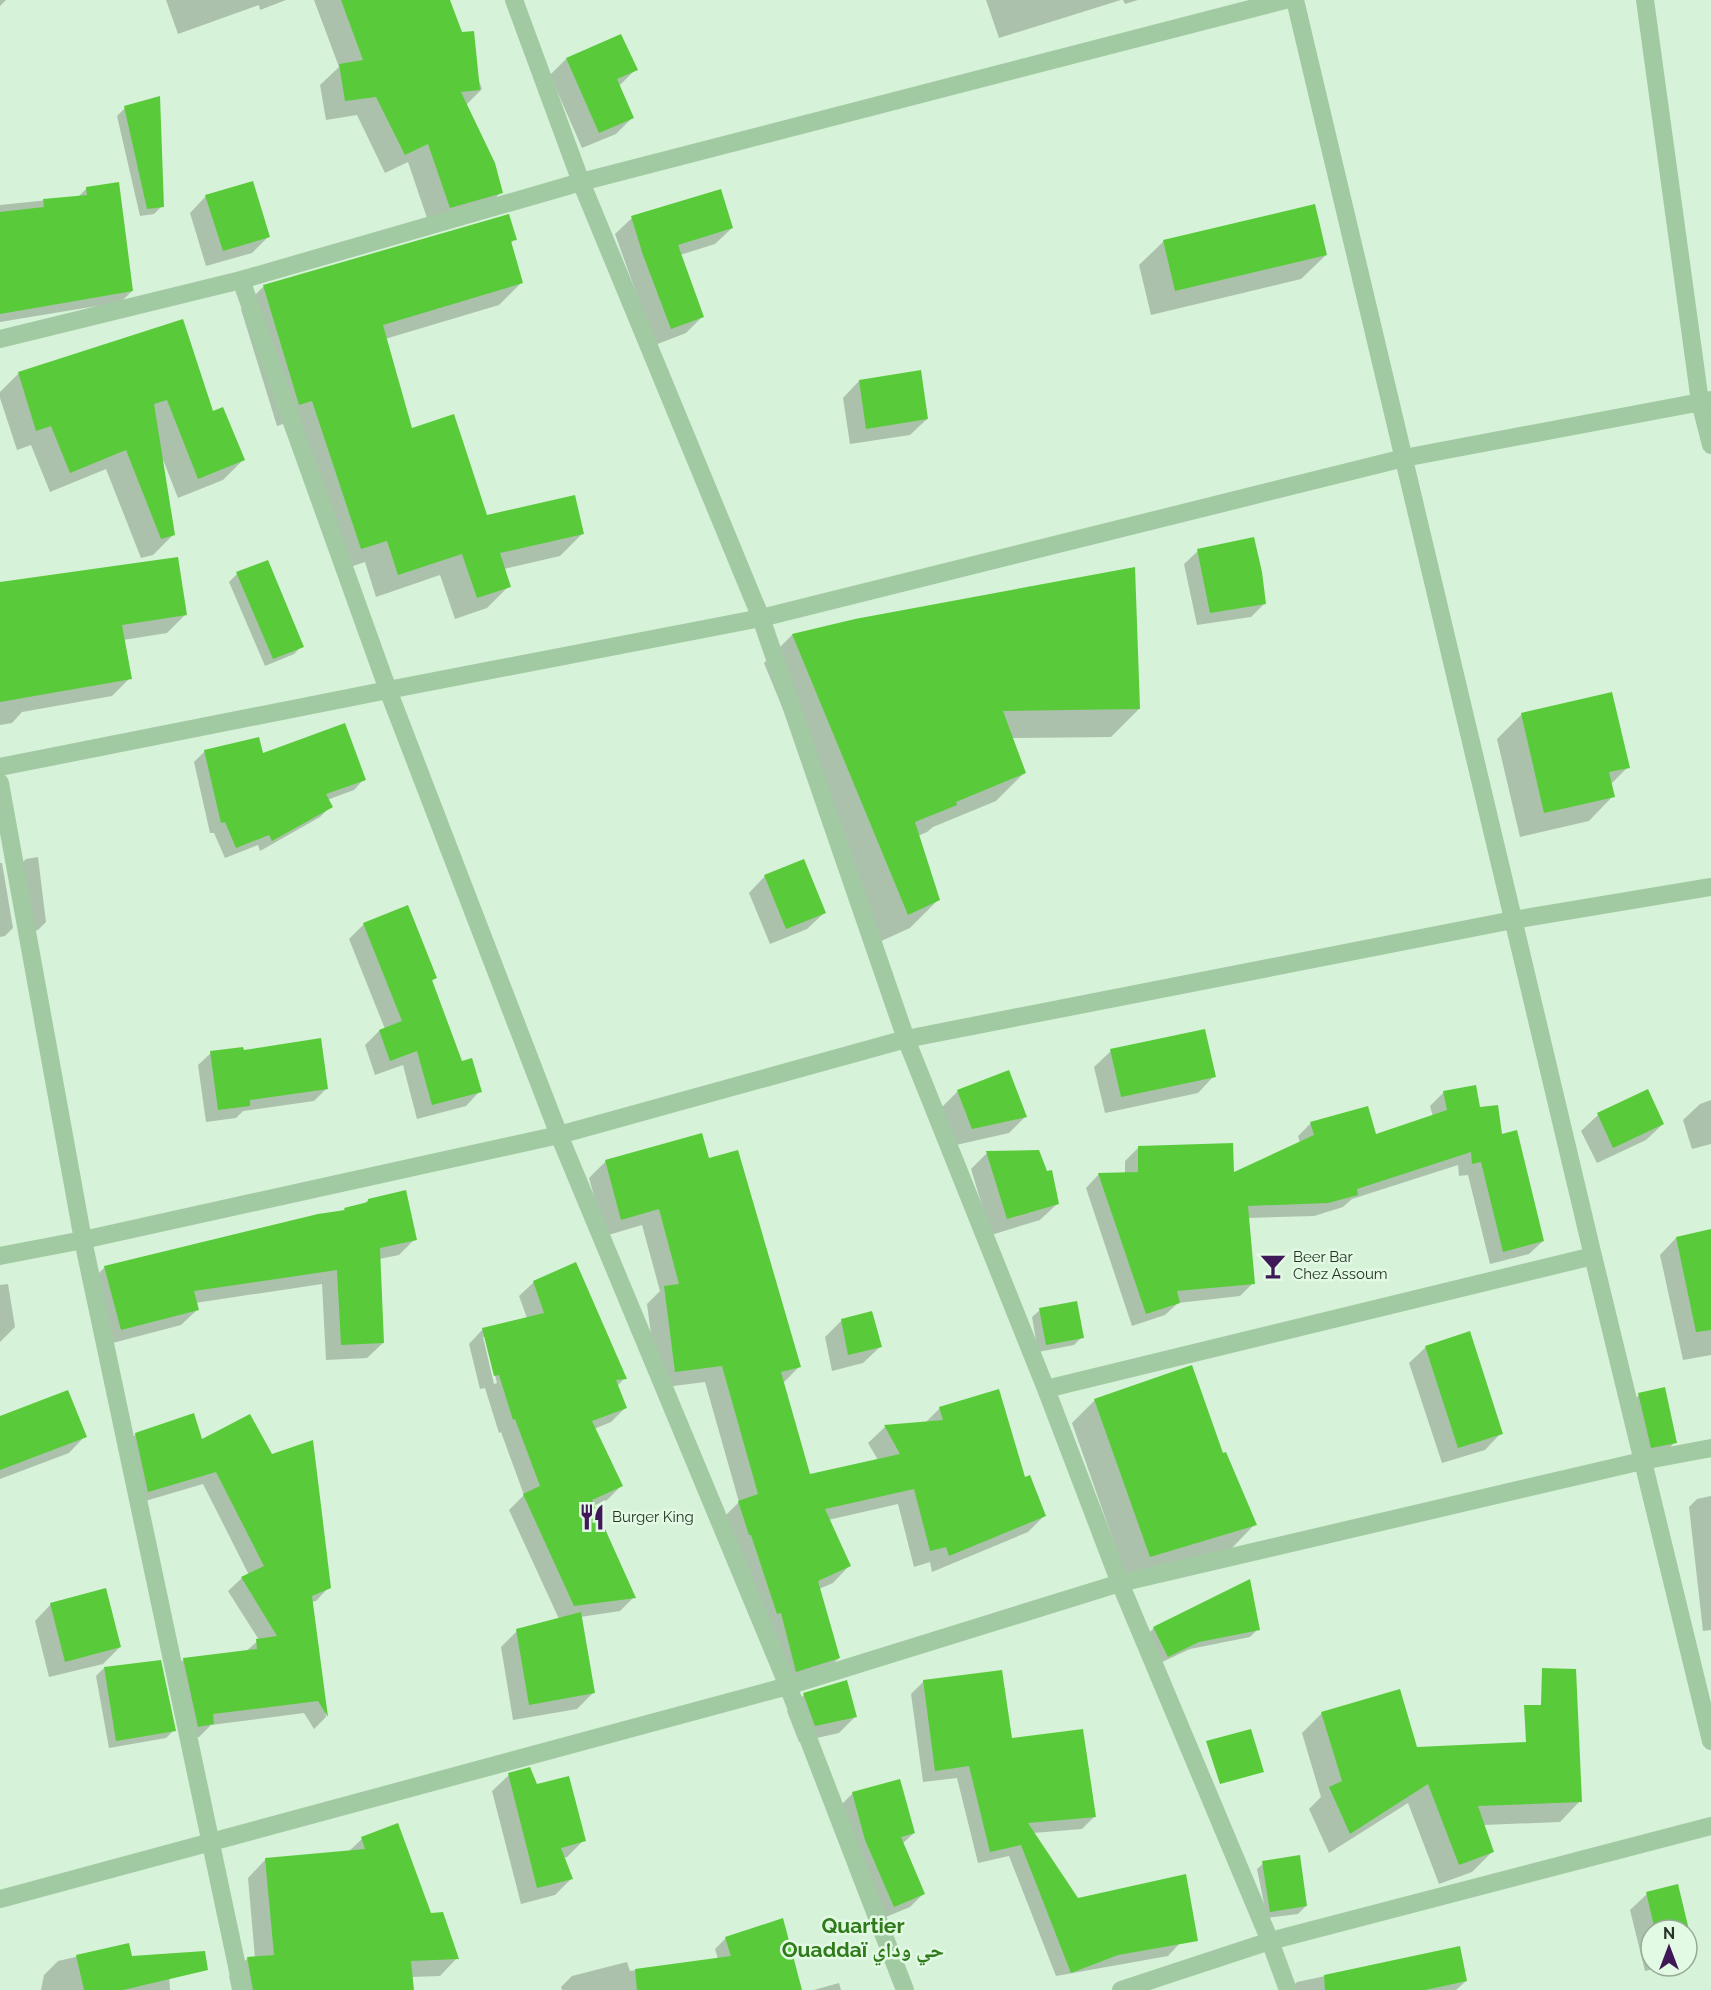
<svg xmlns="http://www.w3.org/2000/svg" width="1711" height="1990" viewBox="0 0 1711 1990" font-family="Raleway,'Noto Naskh Arabic',sans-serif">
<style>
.shadow{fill:#0003;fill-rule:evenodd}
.building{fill:#59cb3a}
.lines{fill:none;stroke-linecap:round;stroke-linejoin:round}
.minor{stroke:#a2caa2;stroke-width:18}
.labels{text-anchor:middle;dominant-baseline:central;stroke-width:5;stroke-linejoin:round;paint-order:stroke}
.poi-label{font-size:15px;fill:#273425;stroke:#e2f9e4;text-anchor:start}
.district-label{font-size:21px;font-weight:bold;fill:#2f7a1a;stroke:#e2f9e4}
</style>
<rect width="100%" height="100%" fill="#d6f2d8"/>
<path class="shadow" d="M0 0H6L0 6Z
M166 0H286L260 10 259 5 178 34Z
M314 0H441L452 9 482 89 466 105 501 192 482 212 430 227 408 162 385 173 357 115 326 120 320 85 339 67Z
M986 0H1121L999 38Z
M1123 0H1138L1125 4Z
M566 59 636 69 619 86 632 118 616 134 582 148 550 75Z
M125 108 162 206 154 214 140 216 117 116Z
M87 188 132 291 121 302 0 322V205L78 197Z
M206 196 269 236 252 253 206 266 190 213Z
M508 216 515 239 510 244 521 283 499 305 385 339 411 430 486 517 582 534 560 556 504 569 509 586 487 608 455 619 440 575 376 597 365 562 338 571 289 422 277 426 241 309 263 287Z
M632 218 732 228 715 244 680 255 702 317 686 333 655 345 615 234Z
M1164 241 1326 255 1301 279 1151 315 1139 265Z
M182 320 212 413 243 460 223 480 178 498 162 457 173 535 153 555 141 558 106 469 50 492 31 445 17 450 0 398V392L19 373Z
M859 381 927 419 910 435 850 444 843 398Z
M1198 551 1264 604 1251 617 1197 625 1184 564Z
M267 562 302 646 294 654 265 666 229 582 237 574Z
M0 583 185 615 167 633 123 640 130 678 112 696 22 712 12 723 0 725Z
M855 620 1139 709 1111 737 1012 738 1025 772 996 801 933 827 927 832 918 836 938 900 910 928 879 942 764 663 792 635Z
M1522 714 1628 767 1610 785 1613 796 1589 821 1520 837 1497 739Z
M205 751 261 755 364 779 354 790 327 800 331 806 320 817 260 851 258 845 225 858 214 833H210L194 762Z
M38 857 46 922 38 930 30 932 18 867 26 859Z
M0 863H2L13 928 5 936 0 937Z
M765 876 824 913 807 929 770 944 749 893Z
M364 924 435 978 431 982 461 1062 480 1091 466 1106 417 1119 403 1065 375 1075 365 1045 379 1031 385 1029 349 939Z
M242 1051 327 1088 314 1101 243 1111 236 1118 206 1122 198 1065 211 1053Z
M1111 1051 1214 1076 1198 1093 1105 1113 1094 1067Z
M958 1091 1025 1117 1009 1133 956 1145 942 1107Z
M1647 1091 1663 1124 1646 1140 1597 1163 1581 1131 1598 1115Z
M1444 1092 1479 1109 1500 1136 1543 1241 1529 1254 1490 1264 1468 1175 1459 1176 1458 1165 1352 1199 1343 1207 1314 1216 1247 1218 1253 1283 1240 1296 1178 1303 1165 1315 1132 1326 1086 1188 1099 1174H1125V1161L1138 1148 1232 1174 1300 1143 1298 1136 1311 1123 1375 1136 1433 1117 1430 1106Z
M1711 1100V1144L1692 1149 1683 1120 1700 1104Z
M987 1153 1057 1204 1040 1220 991 1235 971 1169Z
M708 1160 799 1367 782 1384 809 1476 878 1460 868 1443 885 1427 925 1423 940 1408 1024 1479 1045 1515 1028 1532 932 1572 930 1562 914 1567 898 1504 828 1520 849 1566 833 1583 819 1589 839 1658 822 1674 779 1688 722 1519 739 1502 705 1382 658 1388 647 1304 660 1291 642 1225 605 1236 589 1178 606 1161Z
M368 1200 415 1239 399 1255 379 1259 383 1343 367 1358 326 1360 322 1284 195 1303 197 1310 181 1325 105 1345 89 1283 105 1267 342 1212 345 1209 364 1204Z
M1711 1231V1355L1683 1360 1660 1255 1676 1238Z
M534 1282 625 1378 617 1386 625 1408 611 1422 594 1429 621 1486 607 1500 593 1506 634 1597 620 1611 580 1617 594 1692 577 1709 513 1720 501 1647 517 1631 559 1619 509 1510 524 1495 501 1432 499 1433 485 1388 480 1389 469 1344 483 1329 527 1318 519 1296ZM483 1337H486L497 1383 494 1384Z
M8 1284 15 1327 0 1342V1285Z
M1040 1310 1082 1337 1074 1345 1038 1352 1032 1317Z
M842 1320 880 1347 863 1363 832 1371 825 1337Z
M1426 1347 1501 1433 1485 1450 1442 1463 1409 1363Z
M1639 1395 1675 1442 1659 1459 1635 1463 1622 1411Z
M1095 1400 1222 1454 1255 1524 1232 1548 1127 1580 1072 1423Z
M0 1418 85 1436 69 1453 0 1479Z
M136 1434 201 1441 329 1587 316 1601 311 1602 326 1717 314 1729 304 1713 211 1725 199 1737 185 1739 171 1672 184 1659 245 1652 259 1640 228 1591 242 1578 249 1575 203 1484 135 1504 123 1447Z
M1711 1496V1630L1703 1631 1689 1507 1697 1499Z
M51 1604 120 1647 103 1664 49 1677 35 1621Z
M1154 1628 1258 1629 1250 1637 1190 1649 1160 1663 1146 1636Z
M104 1668 174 1730 166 1738 109 1748 96 1676Z
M924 1681 1094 1817 1082 1829 1033 1833 1077 1900 1180 1943 1168 1956 1056 1976 1009 1856 978 1863 957 1778 923 1782 911 1694Z
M804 1695 856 1716 839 1733 799 1742 787 1711Z
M1322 1713 1416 1748 1580 1801 1560 1822 1483 1825 1492 1852 1472 1872 1439 1884 1408 1803 1329 1853 1309 1809 1321 1797 1302 1733Z
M509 1775 536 1786 584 1840 567 1857 563 1858 571 1879 555 1895 521 1904 492 1791Z
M853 1793 914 1833 902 1844 923 1894 910 1907 881 1919 839 1807Z
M362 1839 430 1915 457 1958 440 1976 411 1977 412 1990H232L229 1976 247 1959 255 1958 248 1878 265 1860 348 1852Z
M1265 1862 1306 1906 1298 1914 1267 1918 1257 1869Z
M1677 1886 1692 1948 1687 1952V1930H1651V1966H1667L1645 1971 1630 1910 1647 1894Z
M726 1938 800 1990H562L561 1987 572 1976 627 1962 630 1971 718 1959 715 1949Z
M128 1945 131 1958 168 1955 170 1990H41L44 1975 58 1961Z
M1459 1948 1466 1981 1456 1990H1289L1297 1982Z
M839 1983 841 1990H814Z"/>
<path class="building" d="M341 0H450L462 32 474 31 480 90 461 92 495 163 503 193 450 208 428 144 405 155 376 97 345 101 339 64 363 60Z
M621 34 638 70 617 79 634 118 599 133 566 58Z
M160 96 164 207 147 209 124 106Z
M253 181 270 237 223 251 205 195Z
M119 182 133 291 0 314V212L44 207 43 199 87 195 86 187Z
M721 189 733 228 678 245 704 317 671 329 643 255 631 216Z
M1315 204 1327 255 1175 291 1163 240Z
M509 214 517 240 511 241 523 283 383 325 412 428 454 414 487 515 575 495 584 534 500 553 511 587 477 598 462 554 398 575 387 541 361 549 312 401 299 405 263 285Z
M183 319 213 411 223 407 245 460 198 479 167 400 154 404 175 535 161 539 126 450 70 473 51 426 36 431 18 372Z
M921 370 928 419 866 429 859 380Z
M1254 537 1262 572 1266 604 1210 613 1197 549Z
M178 557 187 615 122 625 132 679 0 702V582Z
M268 560 304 647 273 659 236 572Z
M1135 567 1140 709 1003 711 1026 773 956 802 957 805 915 822 940 900 908 915 792 634 855 619Z
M1612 692 1630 768 1609 772 1615 797 1544 813 1521 713Z
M345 723 366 780 326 794 333 807 272 841 269 835 236 848 225 822 221 823 204 750 259 737 263 753Z
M804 859 826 913 786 929 764 875Z
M408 905 437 978 432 980 462 1061 472 1058 482 1092 432 1105 417 1051 390 1061 379 1030 402 1021 363 923Z
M1205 1029 1216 1077 1121 1097 1110 1049Z
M321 1038 328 1089 250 1100V1106L218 1110 210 1051 243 1047 244 1050Z
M1009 1070 1027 1117 972 1129 957 1090Z
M1476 1085 1480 1107 1498 1105 1502 1134 1517 1130 1544 1241 1503 1252 1481 1162 1472 1164 1471 1152 1357 1189 1358 1195 1328 1203 1248 1206 1255 1284 1177 1291 1180 1303 1146 1314 1098 1173 1138 1172V1146L1233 1143 1234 1172 1314 1135 1310 1122 1368 1106 1376 1134 1447 1110 1443 1091Z
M1648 1089 1664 1124 1613 1148 1597 1113Z
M702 1133 709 1158 738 1150 801 1367 781 1372 810 1474 900 1454 884 1425 943 1420 939 1407 999 1389 1025 1477 1030 1475 1046 1516 949 1556 946 1547 930 1551 914 1489 825 1509 851 1566 818 1581 840 1658 796 1672 781 1613 777 1614 751 1535H749L738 1501 758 1494 722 1366 675 1372 664 1286 679 1284 659 1209 621 1220 605 1160Z
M1039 1150 1047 1171 1052 1170 1059 1204 1007 1219 986 1151Z
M406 1190 417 1240 380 1248 384 1343 341 1345 337 1270 194 1291 199 1310 121 1330 104 1266 318 1214 345 1210 344 1208 368 1202V1199Z
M1711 1229V1330L1696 1332 1676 1237Z
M576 1262 627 1379 616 1380 627 1408 592 1421 623 1486 592 1500 636 1598 574 1606 523 1494 540 1486 515 1419 513 1420 499 1375 494 1376 482 1328 544 1313 533 1281Z
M1077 1301 1084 1338 1046 1345 1039 1308Z
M872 1311 882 1347 848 1355 841 1319Z
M1470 1331 1503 1434 1458 1448 1425 1346Z
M1192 1365 1223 1453 1226 1452 1257 1525 1150 1557 1094 1399Z
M1665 1387 1677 1443 1651 1448 1638 1393Z
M68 1390 87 1437 0 1470V1416Z
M194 1413 202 1439 250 1414 272 1454 313 1440 331 1588 312 1596 328 1717 318 1701 213 1714 214 1724 198 1727 183 1658 257 1649 256 1639 277 1636 241 1577 264 1566 216 1472 148 1492 135 1433Z
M1250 1579 1260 1630 1199 1642 1168 1657 1153 1627Z
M106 1588 121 1647 65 1662 50 1603Z
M581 1612 595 1693 529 1705 516 1629Z
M161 1660 176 1731 116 1741 104 1667Z
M1542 1668 1576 1669 1582 1802 1478 1806 1494 1852 1459 1865 1428 1784 1350 1834 1329 1787 1342 1781 1321 1712 1400 1689 1417 1747 1526 1742 1524 1705H1541Z
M1002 1670 1012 1738 1083 1729 1096 1817 1028 1823 1078 1898 1186 1874 1198 1941 1118 1955 1071 1973 1021 1845 990 1852 969 1766 935 1771 923 1680Z
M847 1680 857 1717 815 1726 803 1693Z
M1251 1729 1264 1772 1220 1784 1206 1741Z
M530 1767 537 1784 569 1776 586 1841 561 1848 573 1879 537 1888 508 1773Z
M900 1779 915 1833 901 1837 925 1894 894 1907 865 1840 852 1792Z
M398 1823 431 1913 443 1912 459 1959 411 1961 414 1990H253L247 1957 274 1955 265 1858 365 1849 361 1837Z
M1300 1855 1307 1906 1270 1912 1262 1861Z
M1678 1884 1689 1930H1655L1646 1892Z
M783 1918 802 1990H637L635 1969 731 1956 725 1937Z
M129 1943 132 1956 205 1951 208 1970 123 1990H84L76 1955Z
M1460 1946 1467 1981 1425 1990H1325L1324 1975Z"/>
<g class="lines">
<path class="minor" d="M514 0 581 182 761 618 906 1039 1046 1389 1120 1583 1270 1941 1288 1990
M1295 0 1593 1256 1711 1741
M1645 0 1700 402 1711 445
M241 280 388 690 559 1135 788 1686 905 1990
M0 339 241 280 581 182 1285 0
M0 767 388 690 761 618 1404 458 1711 400
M0 783 83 1240 242 1990
M0 1256 83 1240 559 1135 906 1039 1513 920 1711 887
M1046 1389 1593 1256
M0 1899 788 1686 1120 1583 1642 1461 1711 1448
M1121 1990 1270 1941 1711 1826"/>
</g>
<defs>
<g id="bar-bare" transform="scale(2.07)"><path d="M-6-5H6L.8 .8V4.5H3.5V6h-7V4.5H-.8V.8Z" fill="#3f1957" stroke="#e2f9e4" stroke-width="2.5" paint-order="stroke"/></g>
<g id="restaurant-bare" transform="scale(2.07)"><path d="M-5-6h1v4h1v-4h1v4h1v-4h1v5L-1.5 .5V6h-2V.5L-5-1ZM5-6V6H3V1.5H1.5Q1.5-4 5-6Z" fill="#3f1957" stroke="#e2f9e4" stroke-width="2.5" paint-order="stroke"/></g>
</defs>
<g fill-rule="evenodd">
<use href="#bar-bare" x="1273" y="1266"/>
<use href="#restaurant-bare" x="592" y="1517"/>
</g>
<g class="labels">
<g class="poi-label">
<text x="1293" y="1257">Beer Bar<tspan x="1293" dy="17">Chez Assoum</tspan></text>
<text x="612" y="1517">Burger King</text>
</g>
<g class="district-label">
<text x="863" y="1925">Quartier<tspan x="863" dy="24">Ouaddaï حي وداي</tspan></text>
</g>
</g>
<g transform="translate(1669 1948)"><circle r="28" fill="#e2f9e4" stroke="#97aa98" stroke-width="1.5"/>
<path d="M0-4.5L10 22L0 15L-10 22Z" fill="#3f1957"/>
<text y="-9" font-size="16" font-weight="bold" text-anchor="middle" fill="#273425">N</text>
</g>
</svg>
